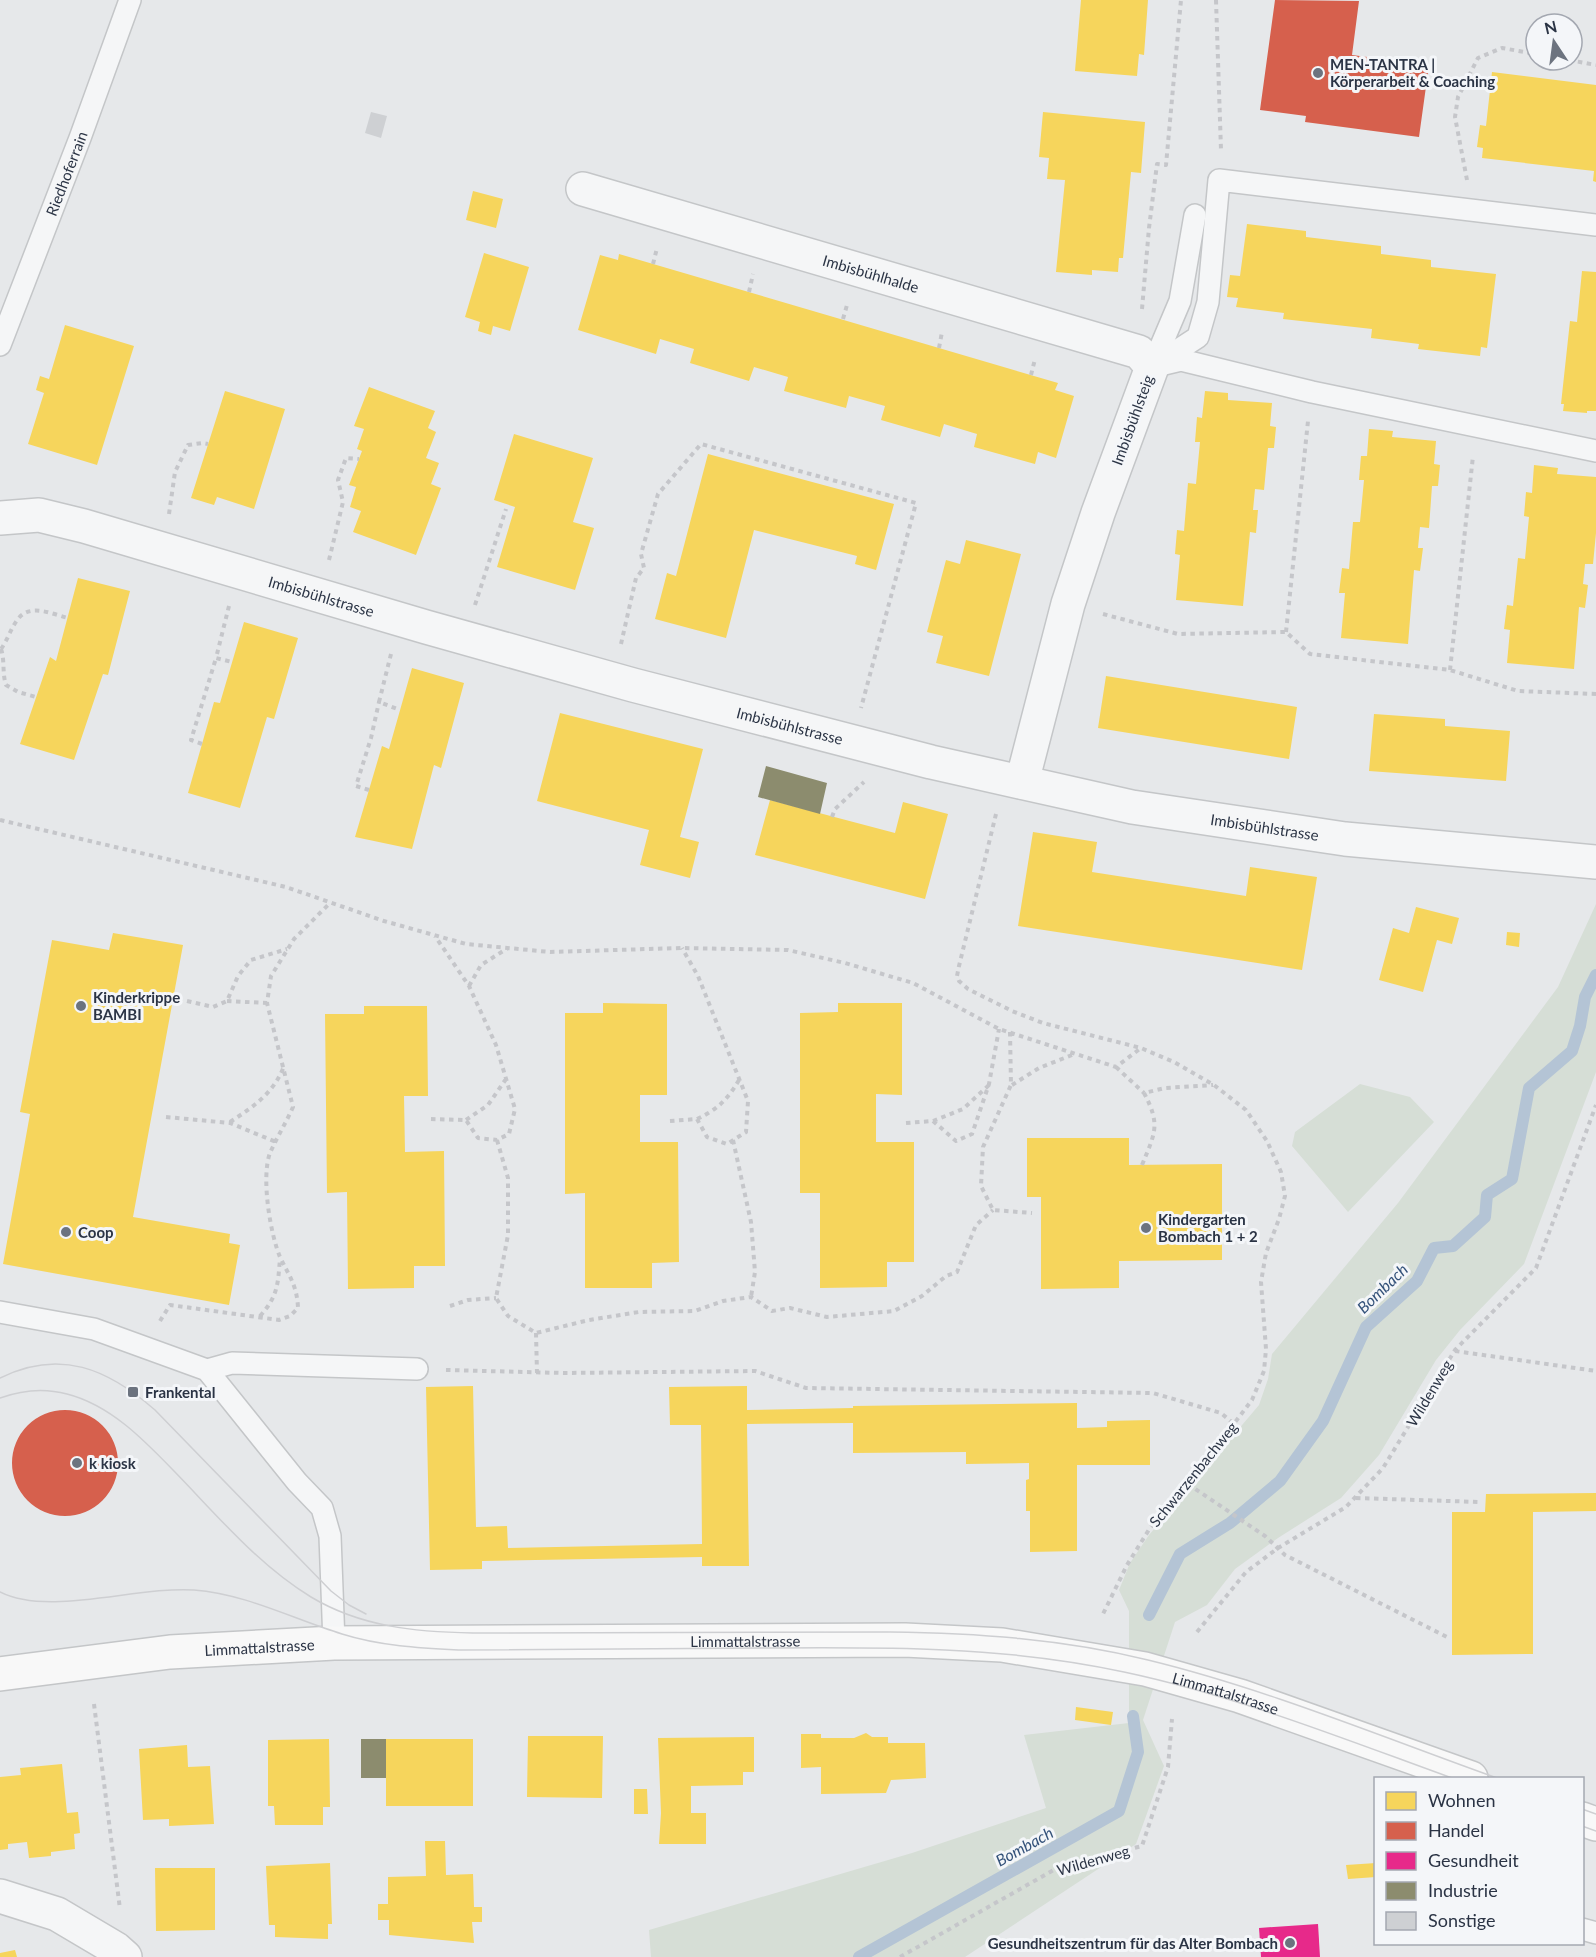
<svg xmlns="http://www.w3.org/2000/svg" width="1596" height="1957" viewBox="0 0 1596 1957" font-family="Lato,sans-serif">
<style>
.green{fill:#d6ded6}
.homes{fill:#f6d55c}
.shops{fill:#d6604d}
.health{fill:#e7298a}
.industry{fill:#8c8c6e}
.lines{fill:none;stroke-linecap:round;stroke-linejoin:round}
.stream{stroke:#b4c4d5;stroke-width:12}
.building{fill:#ced0d3}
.service-casing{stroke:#c4c6c8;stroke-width:24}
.minor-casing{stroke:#c4c6c8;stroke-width:36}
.secondary-casing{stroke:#c4c6c8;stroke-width:36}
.path{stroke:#c5c6ca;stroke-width:4;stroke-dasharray:4.5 4.5;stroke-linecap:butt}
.service{stroke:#f5f6f7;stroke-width:21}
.minor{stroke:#f5f6f7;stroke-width:33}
.secondary{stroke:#f8f8f8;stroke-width:33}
.tram{stroke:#cecfd2;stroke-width:1.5}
.poi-dot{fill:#6c737f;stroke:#f4f6f9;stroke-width:2}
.labels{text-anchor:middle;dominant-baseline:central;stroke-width:6;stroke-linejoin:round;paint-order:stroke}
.poi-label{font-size:15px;font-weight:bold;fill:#2b3445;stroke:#f4f6f9;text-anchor:start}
.street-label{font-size:15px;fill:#2b3445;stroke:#f4f6f9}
.water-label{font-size:16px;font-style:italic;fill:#34527a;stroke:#f4f6f9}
</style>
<rect width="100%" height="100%" fill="#e6e8ea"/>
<path class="green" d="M1596 904V1072L1524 1264 1460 1330 1436 1360 1379 1455 1341 1498 1278 1538 1235 1569 1207 1605 1175 1622 1143 1720 1164 1766 1136 1844 965 1957H651L649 1930 912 1853 1046 1808 1024 1735 1129 1723V1611L1119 1590 1130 1563 1149 1535 1259 1405 1268 1379 1272 1354 1398 1203 1558 987Z
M1360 1084 1410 1097 1434 1122 1348 1212 1292 1146 1295 1132Z"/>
<path class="homes" d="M1081 0H1148L1144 55 1139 54 1137 76 1075 71Z
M1492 72 1596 85V182L1593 181 1594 171 1482 158 1483 148 1477 147 1480 125 1486 126Z
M1043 112 1145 122 1141 173 1131 172 1123 258H1119L1118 272 1092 270V275L1056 272 1065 180 1047 179 1049 158 1039 157Z
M473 191 503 199 496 228 466 220Z
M1247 224 1306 231V237L1381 246V254L1431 260V267L1496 274 1487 348 1481 347 1480 356 1418 349 1419 344 1371 338 1372 329 1283 319 1284 313 1236 307 1238 298 1227 297 1230 275 1240 276Z
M484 253 529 267 510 331 493 326 491 335 478 331 480 322 465 317Z
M619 254 1058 383 1055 390 1074 396 1056 458 1038 452 1035 464 974 447 977 434 944 424 940 437 881 420 885 406 849 396 846 408 784 391 788 377 754 367 749 381 690 363 694 349 660 339 656 354 578 330 600 255 618 260Z
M1582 271 1596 272V411H1587V413L1563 411 1564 404H1561L1570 321 1577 322Z
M65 325 134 346 97 465 28 444 44 393 36 390 40 376 49 379Z
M369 387 435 411 428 428 436 432 426 458 439 463 431 484 441 488 416 555 353 532 361 511 350 507 356 487 349 485 362 451 357 449 364 429 354 426Z
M225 391 285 409 254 509 217 497 214 505 191 498Z
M1205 391 1228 393V400L1272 403 1270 426 1276 427 1274 448H1268L1264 490 1255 489 1253 510H1258L1256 533 1250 532 1243 606 1176 600 1180 555 1175 554 1177 530 1184 531 1188 483 1196 484 1200 442H1195L1197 417 1202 418Z
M1369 429 1393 431 1392 437 1436 441 1434 464 1440 465 1438 486H1432L1429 528 1420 527 1418 548H1423L1420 571 1414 570 1408 644 1341 638 1345 593H1339L1342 568 1349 569 1353 522H1360L1364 480H1359L1361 456H1367Z
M514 434 593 458 573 522 594 528 575 590 497 567 515 507 494 500Z
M708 454 894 504 876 570 855 564 857 556 754 530 726 638 655 619 667 573 676 576Z
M1534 465 1558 468 1557 474 1596 477V533L1593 564H1585L1583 584 1588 585 1585 608 1579 607 1574 669 1507 663 1510 630 1504 629 1507 605 1513 606 1518 558 1525 559 1529 517 1524 516 1526 492 1532 493Z
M966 540 1021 554 989 676 936 663 943 636 927 632 946 560 960 564Z
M78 578 130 591 108 675 103 674 74 760 20 744 50 657 56 661Z
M244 622 298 638 274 719 267 717 240 808 188 793 214 702 220 703Z
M412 668 464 683 441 768 434 765 412 849 355 837 382 746 389 749Z
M1106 676 1297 707 1289 759 1098 728Z
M560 713 703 749 680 837 699 842 690 878 640 865 649 830 537 801Z
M1374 714 1445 719V726L1510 731 1506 781 1369 771Z
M770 800 895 833 903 802 948 814 925 899 755 855Z
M1033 832 1097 842 1092 872 1246 896 1250 867 1317 877 1302 970 1018 926Z
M1416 907 1459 918 1452 944 1437 940 1423 992 1379 980 1393 928 1409 933Z
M1507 932 1520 933 1519 947 1506 945Z
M113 933 183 945 133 1217 230 1234 229 1243 240 1245 229 1305 3 1264 30 1114 20 1112 52 940 109 950Z
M603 1003 667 1004V1095H640V1142H678L679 1262 652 1263V1288H585V1193L565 1194V1013H603Z
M838 1003H902V1095L876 1094V1142H914V1262H887V1287L820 1288V1193H800V1013L838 1012Z
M364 1006H427L428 1096H404L405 1152 444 1151 445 1266H414V1288L348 1289 347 1192 327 1193 325 1014H364Z
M1027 1138H1129V1165L1222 1164V1260L1119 1261V1288L1041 1289V1197H1027Z
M473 1386 476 1527 507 1526 508 1548 702 1544 701 1425H670L669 1387 747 1386V1410L853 1408V1406L1077 1403V1428L1107 1427V1421L1150 1420V1465H1077V1551L1030 1552V1511H1026V1480L1029 1479V1463L966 1464V1452L853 1453V1423L747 1424 749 1566H702V1557L482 1561V1569L430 1570 426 1387Z
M1596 1493V1511L1533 1512V1654L1452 1655V1512H1485L1486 1494Z
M1076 1707 1113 1712 1111 1725 1075 1720Z
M866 1733 872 1737H888V1743H925L926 1778 891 1780 886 1793 821 1794V1767L801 1768V1734H821V1738H854Z
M528 1736H603L602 1798 527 1797Z
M754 1737V1772H743V1785L691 1786V1813H706V1844H659L661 1813 658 1738Z
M329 1739 330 1807H323V1825H275L274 1806H268V1740Z
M386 1739H473V1806H386Z
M187 1745 188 1767 210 1766 214 1824 169 1826V1819L143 1820 139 1749Z
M62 1764 67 1813 78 1812 80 1833 74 1834 75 1849 51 1852V1856L29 1858 27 1842 8 1844V1849L0 1850V1777L21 1775 20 1768Z
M634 1789H647L648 1814H634Z
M425 1841H445L446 1875 473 1874 474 1907H482V1922H472L474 1943 389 1935V1920H378V1904H388V1877L426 1876Z
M330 1863 332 1924H328V1939L275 1937V1925H269L266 1866Z
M1376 1863V1877L1348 1879 1346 1865Z
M155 1868H215V1930L156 1931Z
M15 1950 17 1957H0V1953Z"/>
<path class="shops" d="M1275 0 1359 1 1352 55 1429 65 1419 137 1305 122 1306 116 1260 110Z
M12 1463a53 53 0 1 1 106 0a53 53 0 1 1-106 0Z"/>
<path class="health" d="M1318 1924 1320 1957H1261L1259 1928Z"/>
<path class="industry" d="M766 766 827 783 820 814 758 797Z
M361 1739H386V1778H361Z"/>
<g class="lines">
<path class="stream" d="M1149 1615 1180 1554 1230 1523 1280 1481 1323 1421 1366 1327 1417 1281 1434 1248 1453 1246 1485 1217 1487 1195 1512 1179 1529 1088 1572 1051 1580 1026 1585 997 1596 975
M859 1957 1119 1811 1138 1752 1133 1716"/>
</g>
<path class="building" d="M371 112 387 116 381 138 365 133Z"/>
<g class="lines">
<g class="service-casing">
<g id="service">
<path id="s1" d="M0 345 80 138 130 0"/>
<path d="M1160 365 1181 360 1312 392 1596 451"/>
<path d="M1152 367 1198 337 1208 302 1219 180 1596 225"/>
<path d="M1152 367 1180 301 1195 215"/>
<path d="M0 1312 94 1329 207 1370 297 1482 322 1508 330 1536 334 1643"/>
<path d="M207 1370 232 1363 417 1369"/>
<path d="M1582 1929 1596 1933"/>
</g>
</g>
<g class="minor-casing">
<g id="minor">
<path id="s2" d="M583 189 1139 352 1152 367 1098 513 1068 604 1022 782"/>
<path id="s3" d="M0 518 39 515 84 526 426 627 633 685 931 762 1132 807 1345 839 1596 862"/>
<path d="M0 1896 57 1914 116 1949 125 1957"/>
</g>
</g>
<g class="secondary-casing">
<g id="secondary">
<path id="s4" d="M0 1674 170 1652 334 1643 905 1640 1002 1645 1145 1669 1240 1696 1471 1778"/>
<path d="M1582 1819 1596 1824"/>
</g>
</g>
<path class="path" d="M1216 0 1221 150
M1569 60 1596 65
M1467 180 1455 117 1458 97 1478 58 1502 48 1536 54
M653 264 657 248
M749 292 753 274
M1142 309 1149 228 1157 164 1166 165 1181 0
M843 319 847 305
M939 348 942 332
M1031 375 1035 359
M169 514 175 472 188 445 202 443 208 444
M329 560 343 502 338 480 346 458 359 459
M475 605 506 509
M229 606 216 658 232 662
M1103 614 1178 634 1286 632 1310 654 1450 670 1518 691 1596 694
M1286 632 1308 421
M621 644 636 578 644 568 641 554 658 494 701 444 916 503 861 708
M1 649C8 639 11 628 18 619 30 603 52 614 68 618
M1 649C5 661 2 673 6 685L18 692 36 697
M391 654 379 702 400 710
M1450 670 1473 456
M202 744 191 740 216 658
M369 790 356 786 371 738 379 702
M996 814 959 966 957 976 959 981 968 989 1012 1011 1043 1023 1141 1048 1174 1062 1214 1085 1246 1110 1267 1141 1281 1172 1285 1196 1279 1219 1266 1253 1261 1282 1266 1349 1264 1371 1252 1400 1188 1484 1150 1528 1127 1565 1102 1616
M832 817 835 809 864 782
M0 820 286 887 384 921 466 944 550 952 681 948 788 950 845 963 913 983 999 1029 1116 1067 1141 1048
M469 986 481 965 508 948
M187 1001 213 1007 227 1001 238 976 251 960 287 949
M227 1001 267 1003
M1010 1032 1011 1085 983 1147 981 1186 993 1210 1032 1213
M1116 1067 1144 1093
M1012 1085 1039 1068 1072 1055
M166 1117 230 1123 276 1142
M431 1119 466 1120 478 1138 497 1140 509 1134 515 1109 496 1045 469 986 435 936
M697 1119C718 1109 727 1100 739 1080
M466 1120 488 1105 506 1079
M670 1121 697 1119 707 1137 727 1144 746 1132 748 1101 698 976 682 948
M933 1121 963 1109 989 1085
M230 1122C253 1107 274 1093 284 1066
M906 1123 933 1121 956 1141 972 1134 989 1084 999 1029
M497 1140 508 1178V1235L496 1298 508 1316 536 1333 589 1320 639 1312 695 1311 723 1301 751 1297 772 1311 790 1308 827 1317 894 1311 922 1296 946 1276 957 1272 976 1225 993 1210
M733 1140 751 1222 755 1272 751 1297
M1142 1165C1155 1133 1161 1125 1144 1093L1165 1088 1213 1085
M450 1306 468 1300 496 1298
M260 1316C278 1296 278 1284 280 1258
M160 1321 170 1305 279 1320 290 1316 298 1308C297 1285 289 1276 280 1257 270 1233 261 1177 270 1153 277 1137 286 1123 293 1107L267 1003 271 976 294 939 330 903
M536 1333 537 1373
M1455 1351 1596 1371
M446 1370 564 1373 755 1371 806 1388 1153 1393 1221 1413 1234 1424
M1188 1484 1265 1536 1285 1555 1447 1637
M1356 1498 1480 1502
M1197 1632 1246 1572 1278 1548 1346 1507 1383 1468 1455 1350 1536 1268 1596 1105
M94 1704 120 1909
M900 1957 1059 1867 1142 1846 1168 1767 1172 1719"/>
<use href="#service" class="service"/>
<use href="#minor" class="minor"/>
<use href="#secondary" class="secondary"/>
<path class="tram" d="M0 1378C60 1348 108 1369 155 1410L331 1591 349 1605 366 1614
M0 1398C22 1390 45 1388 67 1394 110 1405 143 1439 173 1470 216 1514 258 1565 311 1597 361 1627 416 1632 473 1633L890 1632C976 1633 1063 1639 1148 1660 1267 1689 1382 1737 1497 1778
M0 1592C49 1617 137 1586 194 1590 246 1594 293 1619 342 1634 380 1646 420 1648 459 1650 561 1649 663 1649 764 1648 885 1647 1005 1646 1124 1672 1237 1696 1344 1739 1452 1778
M1582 1809 1596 1814
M1582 1826 1596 1831"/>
</g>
<g class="poi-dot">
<circle cx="1318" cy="73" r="6"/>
<circle cx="81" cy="1006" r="6"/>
<circle cx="1146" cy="1228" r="6"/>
<circle cx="66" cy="1232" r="6"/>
<rect x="127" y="1386" width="12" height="12" rx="3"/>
<circle cx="77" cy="1463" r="6"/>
<circle cx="1290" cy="1943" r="6"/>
</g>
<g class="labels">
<g class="poi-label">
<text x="1330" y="64">MEN-TANTRA |<tspan x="1330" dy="17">Körperarbeit &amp; Coaching</tspan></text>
<text x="93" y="997">Kinderkrippe<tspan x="93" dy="17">BAMBI</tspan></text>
<text x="1158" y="1219">Kindergarten<tspan x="1158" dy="17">Bombach 1 + 2</tspan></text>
<text x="78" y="1232">Coop</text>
<text x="145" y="1392">Frankental</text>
<text x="89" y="1463">k kiosk</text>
<text x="1278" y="1943" text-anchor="end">Gesundheitszentrum für das Alter Bombach</text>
</g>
<g class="street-label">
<text stroke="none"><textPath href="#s1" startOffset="184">Riedhoferrain</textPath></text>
<text stroke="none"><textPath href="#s2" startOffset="300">Imbisbühlhalde</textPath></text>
<text transform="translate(1132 420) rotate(-70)">Imbisbühlsteig</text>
<text stroke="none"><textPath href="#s3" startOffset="333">Imbisbühlstrasse</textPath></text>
<text stroke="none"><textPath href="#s3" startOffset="819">Imbisbühlstrasse</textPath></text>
<text stroke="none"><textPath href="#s3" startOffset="1305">Imbisbühlstrasse</textPath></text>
<text transform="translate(1429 1393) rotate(-59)">Wildenweg</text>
<text transform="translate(1193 1474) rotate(-51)">Schwarzenbachweg</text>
<text stroke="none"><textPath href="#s4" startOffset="747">Limmattalstrasse</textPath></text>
<text stroke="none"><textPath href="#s4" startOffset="261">Limmattalstrasse</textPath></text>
<text stroke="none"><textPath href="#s4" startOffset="1233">Limmattalstrasse</textPath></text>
<text transform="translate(1093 1860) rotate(-16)">Wildenweg</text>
</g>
<g class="water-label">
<text transform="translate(1382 1288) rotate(-44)">Bombach</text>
<text transform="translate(1024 1846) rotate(-29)">Bombach</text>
</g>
</g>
<rect x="1374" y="1777" width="210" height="168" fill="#f4f6f9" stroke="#a4a8b1" stroke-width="1.5"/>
<rect x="1386" y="1792" width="30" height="18" fill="#f6d55c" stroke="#a4a8b1" stroke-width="1.5"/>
<text x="1428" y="1807" font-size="18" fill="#2b3445">Wohnen</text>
<rect x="1386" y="1822" width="30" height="18" fill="#d6604d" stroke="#a4a8b1" stroke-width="1.5"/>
<text x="1428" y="1837" font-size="18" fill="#2b3445">Handel</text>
<rect x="1386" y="1852" width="30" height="18" fill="#e7298a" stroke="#a4a8b1" stroke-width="1.5"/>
<text x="1428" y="1867" font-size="18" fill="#2b3445">Gesundheit</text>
<rect x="1386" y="1882" width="30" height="18" fill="#8c8c6e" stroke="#a4a8b1" stroke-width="1.5"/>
<text x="1428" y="1897" font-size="18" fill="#2b3445">Industrie</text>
<rect x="1386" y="1912" width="30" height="18" fill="#ced0d3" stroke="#a4a8b1" stroke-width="1.5"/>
<text x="1428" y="1927" font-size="18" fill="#2b3445">Sonstige</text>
<g transform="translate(1554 42) rotate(347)"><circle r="28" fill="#f4f6f9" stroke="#a4a8b1" stroke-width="1.5"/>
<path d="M0-4.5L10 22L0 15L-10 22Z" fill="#6c737f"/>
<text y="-9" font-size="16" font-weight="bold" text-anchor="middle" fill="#2b3445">N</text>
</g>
</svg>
